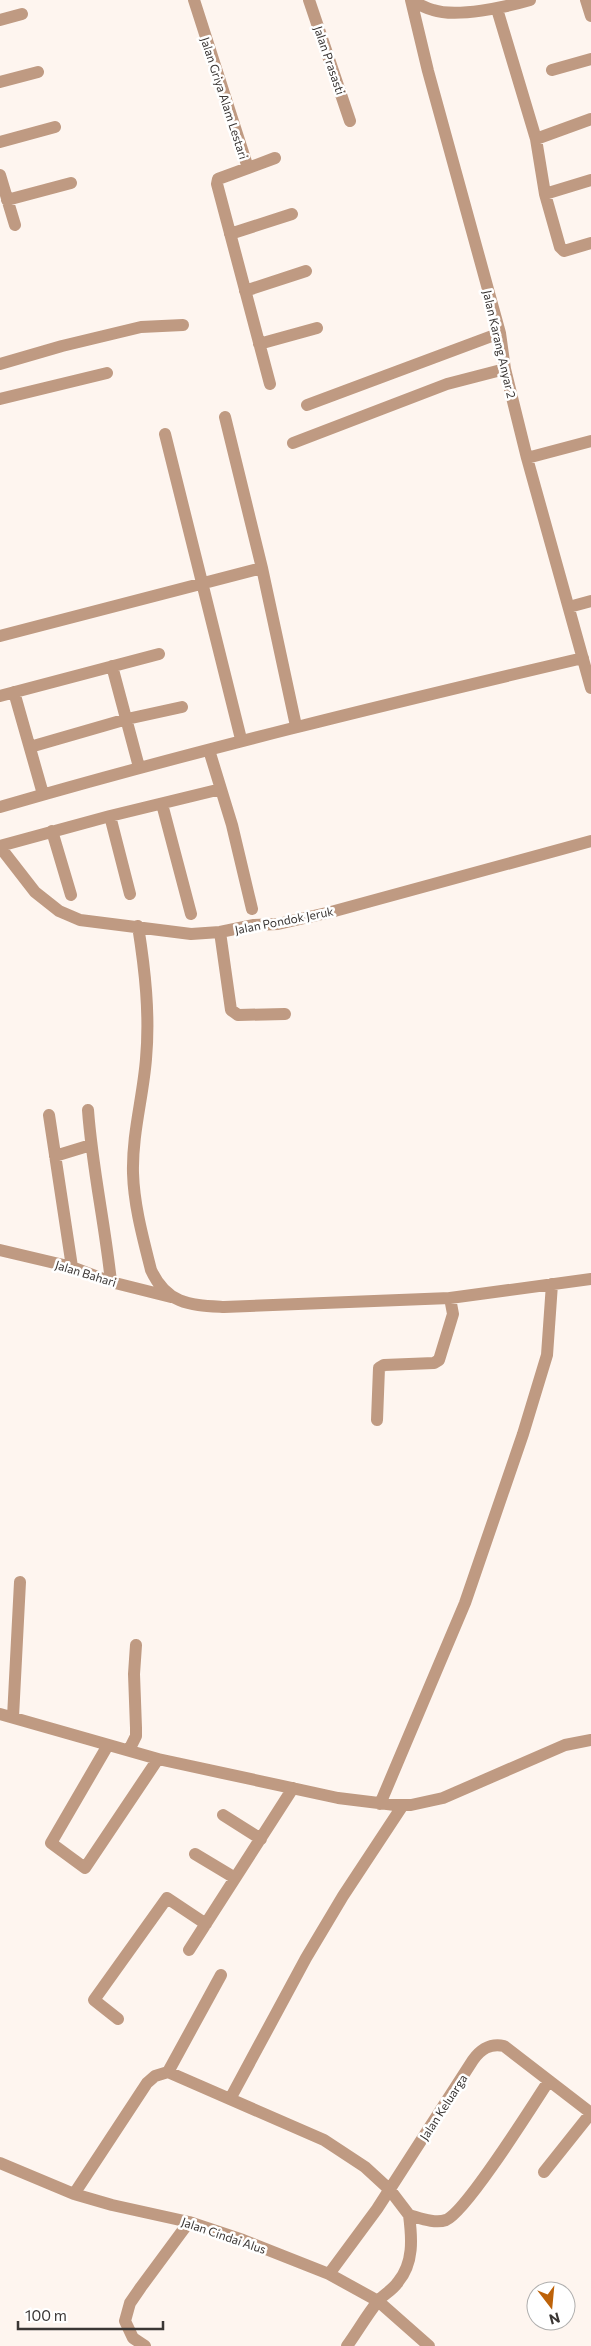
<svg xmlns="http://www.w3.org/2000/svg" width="591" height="2346" viewBox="0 0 591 2346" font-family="Commissioner,sans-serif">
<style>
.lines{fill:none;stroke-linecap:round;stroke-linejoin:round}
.minor{stroke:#bf9a82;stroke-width:12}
.labels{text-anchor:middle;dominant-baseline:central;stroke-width:5;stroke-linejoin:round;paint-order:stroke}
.street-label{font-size:12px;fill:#3a3634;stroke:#fff}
</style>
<rect width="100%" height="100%" fill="#fef5ef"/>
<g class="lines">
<path class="minor" d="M194 0 248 168 275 158
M309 0 350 121
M411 0 428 71 500 333 505 369 527 458 591 688
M411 0C418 4 425 8 433 10 457 18 506 7 530 0
M586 0 591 16
M497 9 536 139 545 194 560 247 564 251 591 243
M0 20 22 14
M552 70 591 59
M0 82 38 72
M536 139 591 119
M0 142 55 127
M248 168 218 179 217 184 270 384
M0 175 15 225
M545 194 591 180
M7 200 71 183
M230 234 292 214
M245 291 306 271
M259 344 317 328
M0 364 62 346 141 327 183 325
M0 399 107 373
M307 405 500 333
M225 417 262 568 296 726
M165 434 241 739
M293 443 447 384 505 369
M527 458 591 441
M569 607 591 601
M0 636 262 568
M112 666 139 767
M14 692 43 794
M0 696 159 654
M30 747 127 719 182 707
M209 750 232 825 252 909
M162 804 191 914
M0 807C193 751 387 704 583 658
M110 816 130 894
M52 831 71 895
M0 846 110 816 221 789
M0 847 35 892 59 911 80 920 191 934 220 932 254 925 278 924 331 912 591 841
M138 926C145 970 150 1014 146 1059 143 1097 132 1134 133 1173 134 1206 143 1238 151 1270 167 1305 191 1305 224 1307L450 1298 591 1279
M220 932 231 1010 238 1015 285 1014
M88 1110C92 1167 105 1224 111 1282
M49 1115 72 1267
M55 1156 91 1145
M0 1250 72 1267 111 1282 171 1297
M377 1420 379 1368 384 1365 434 1363 439 1360 453 1314 450 1298
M0 1714 158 1759 338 1798 395 1805H411L443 1798 565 1745 591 1740
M13 1717 20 1582
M108 1745 51 1843 85 1868 158 1759
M129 1750 136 1736V1728L134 1674 136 1645
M380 1804 465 1603 523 1434 547 1355 552 1284
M223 1815 261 1839
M195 1854 235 1878
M189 1950 293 1788
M118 2019 94 2000 167 1898 206 1924
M168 2072 221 1975
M230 2099 306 1958 343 1896 403 1805
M0 2163 74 2194 112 2205 189 2222 243 2240 329 2274 378 2301 429 2346
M544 2172 591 2113
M74 2194 147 2083 155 2076 168 2072 324 2140 365 2167 390 2190 409 2215C420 2218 435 2224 446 2220 466 2212 533 2105 548 2082
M329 2274 377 2209 473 2060C481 2049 490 2043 504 2046L591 2113
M145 2346 133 2338 125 2321 130 2303 141 2287 189 2222
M347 2346C357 2332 367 2315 378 2301 384 2294 393 2290 398 2282 414 2263 412 2238 409 2215"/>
</g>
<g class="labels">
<g class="street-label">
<text transform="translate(330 60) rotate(71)">Jalan Prasasti</text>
<text transform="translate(225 98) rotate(72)">Jalan Griya Alam Lestari</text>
<text transform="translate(500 344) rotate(77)">Jalan Karang Anyar 2</text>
<text transform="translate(284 920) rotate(-11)">Jalan Pondok Jeruk</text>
<text transform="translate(86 1273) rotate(17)">Jalan Bahari</text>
<text transform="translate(443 2107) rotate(-57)">Jalan Keluarga</text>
<text transform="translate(224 2235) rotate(19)">Jalan Cindai Alus</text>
</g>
</g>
<g transform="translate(551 2306) rotate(164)"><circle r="24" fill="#ffffff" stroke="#b0afae"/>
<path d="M0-4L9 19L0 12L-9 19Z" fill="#bd6209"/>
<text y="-8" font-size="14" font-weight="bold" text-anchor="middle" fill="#3a3634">N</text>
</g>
<path d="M18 2321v8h145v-8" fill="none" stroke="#3a3634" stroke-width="2.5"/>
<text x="25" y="2321" font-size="15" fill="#3a3634" stroke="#ffffff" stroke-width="4" paint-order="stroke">100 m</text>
</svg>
